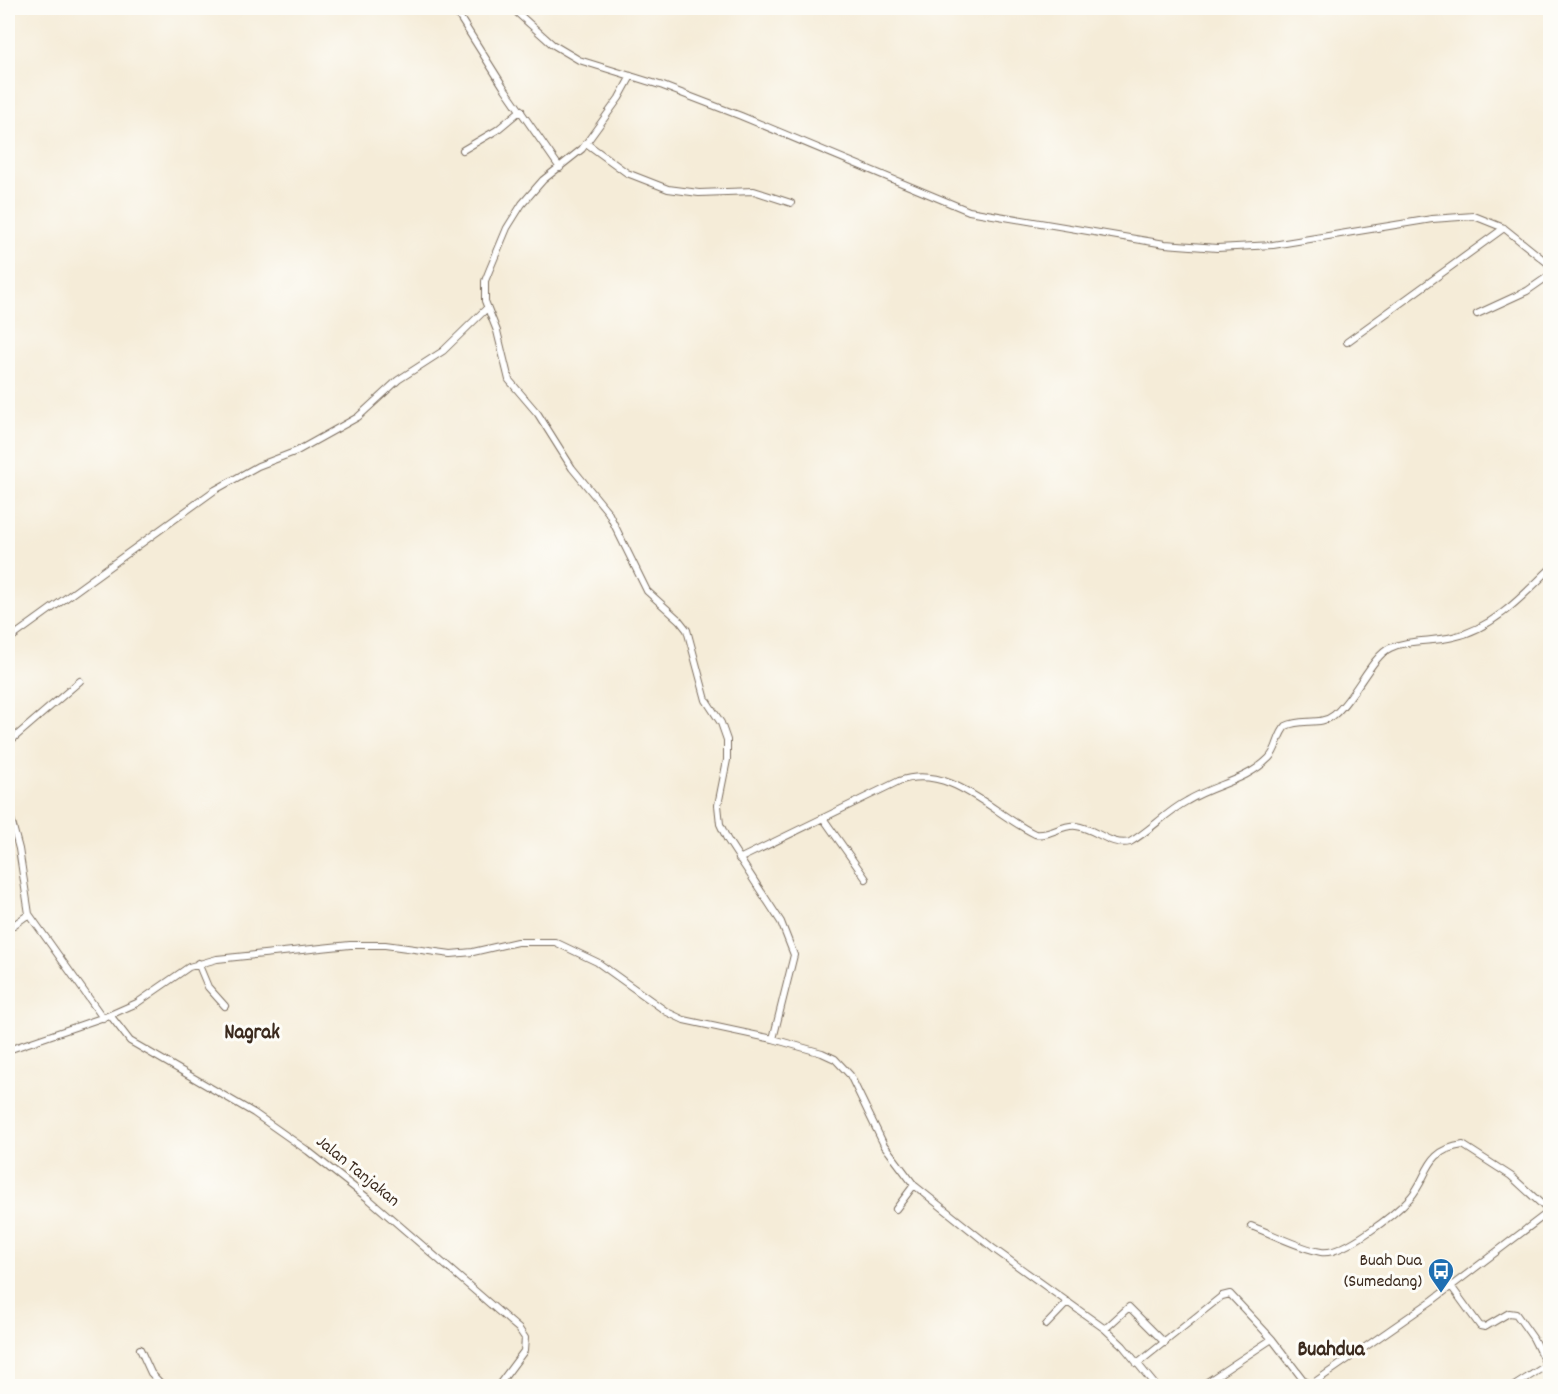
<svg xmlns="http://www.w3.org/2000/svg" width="1558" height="1394" viewBox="0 0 1558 1394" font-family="Dekko,sans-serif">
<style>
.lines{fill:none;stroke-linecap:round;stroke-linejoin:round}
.street-casing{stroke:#7c6e5f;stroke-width:8}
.street{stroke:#fff;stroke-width:6}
.labels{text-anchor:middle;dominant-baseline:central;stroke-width:6;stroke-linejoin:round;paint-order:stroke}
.street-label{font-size:18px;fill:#3b2a1e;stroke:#fdfcf7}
.poi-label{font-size:18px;fill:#3b2a1e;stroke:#fdfcf7;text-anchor:end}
.quarter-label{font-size:21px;font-weight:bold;fill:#3b2a1e;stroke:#fdfcf7}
</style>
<rect width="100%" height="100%" fill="#fdfcf7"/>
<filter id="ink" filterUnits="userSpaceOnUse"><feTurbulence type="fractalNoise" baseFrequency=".0167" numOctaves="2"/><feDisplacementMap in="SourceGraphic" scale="12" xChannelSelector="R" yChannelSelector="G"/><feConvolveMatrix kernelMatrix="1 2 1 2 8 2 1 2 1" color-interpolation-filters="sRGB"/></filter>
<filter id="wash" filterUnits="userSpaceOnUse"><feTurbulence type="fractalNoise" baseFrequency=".008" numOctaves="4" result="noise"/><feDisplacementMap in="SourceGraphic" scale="24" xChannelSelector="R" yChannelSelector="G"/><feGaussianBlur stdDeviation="1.35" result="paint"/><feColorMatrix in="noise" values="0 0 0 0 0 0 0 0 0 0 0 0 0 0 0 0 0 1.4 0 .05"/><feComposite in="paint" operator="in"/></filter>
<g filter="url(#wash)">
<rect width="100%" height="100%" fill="#f5ecd8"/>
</g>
<g filter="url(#ink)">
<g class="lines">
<g class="street-casing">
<path id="street" d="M454 8 503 86 560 168
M512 8 552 44 579 60 663 86 741 116 969 211 1165 244 1217 248 1273 245 1432 219 1474 216 1504 228 1550 265
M631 76 619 98 582 149 543 180 522 204 507 228 489 271 485 281V301L497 331 509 380 538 414 572 468 608 512 647 591 679 620 687 630 706 700 721 723 727 740V760L718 805 720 824 727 839 781 922 794 955 773 1039
M586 143 627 173 668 189 699 193 754 191 791 203
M463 150 497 130 521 110
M1477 314 1527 291 1550 275
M1347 342 1504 228
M8 640 215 490 258 466 297 451 358 417 398 380 443 351 487 308
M8 743 80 681
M8 808 19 849 29 914 103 1018
M823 818 866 879
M739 859 899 781C951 763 993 814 1035 834 1050 837 1062 824 1076 826 1095 828 1111 847 1130 842 1150 831 1166 812 1187 801 1214 784 1245 782 1269 758 1278 749 1277 735 1286 726 1301 718 1321 726 1334 715 1354 699 1372 656 1390 648 1410 639 1432 642 1453 637 1492 629 1523 596 1550 569
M8 929 29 914
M198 963 208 987 225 1006
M110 1015 130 1041 254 1113 308 1151 370 1200 519 1329 525 1338 524 1351 498 1386
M8 1050 110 1015 137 1003 189 967 217 959 350 945H385L451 954 473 952 517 942H555L597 962 667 1012 684 1020 773 1039 822 1053 835 1059 850 1075 884 1145 914 1185 994 1249 1105 1329 1123 1346 1156 1386
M896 1209 914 1185
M1251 1226C1273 1234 1298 1248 1321 1252 1343 1256 1395 1214 1410 1198 1429 1178 1424 1150 1463 1145L1511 1176 1550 1212
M1451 1286 1480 1326 1485 1327 1509 1313 1516 1314 1533 1338 1550 1372
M1046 1325 1068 1302
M1105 1329 1129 1307 1165 1343
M140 1349 151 1373 163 1386
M1137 1364 1222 1296 1230 1294 1272 1339 1308 1386
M1201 1386 1272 1339
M1309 1386 1433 1300 1550 1211
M1514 1386 1547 1365"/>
</g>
<use href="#street" class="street"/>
</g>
</g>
<defs>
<g id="bus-pin" transform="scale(1.35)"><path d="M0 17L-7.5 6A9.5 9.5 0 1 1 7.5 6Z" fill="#1f6fb2" stroke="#fdfcf7"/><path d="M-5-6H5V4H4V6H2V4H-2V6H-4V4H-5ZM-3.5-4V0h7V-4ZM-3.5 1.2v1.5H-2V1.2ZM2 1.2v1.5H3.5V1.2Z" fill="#fff"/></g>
</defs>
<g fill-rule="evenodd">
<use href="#bus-pin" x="1441" y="1271"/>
</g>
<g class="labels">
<g class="street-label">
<text transform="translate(357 1172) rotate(39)">Jalan Tanjakan</text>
</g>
<g class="poi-label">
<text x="1422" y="1261">Buah Dua<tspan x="1422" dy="21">(Sumedang)</tspan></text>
</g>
<g class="quarter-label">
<text x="252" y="1034">Nagrak</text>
<text x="1331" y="1351">Buahdua</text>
</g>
</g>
<rect width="1558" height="1394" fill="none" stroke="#fdfcf7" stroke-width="30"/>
</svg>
